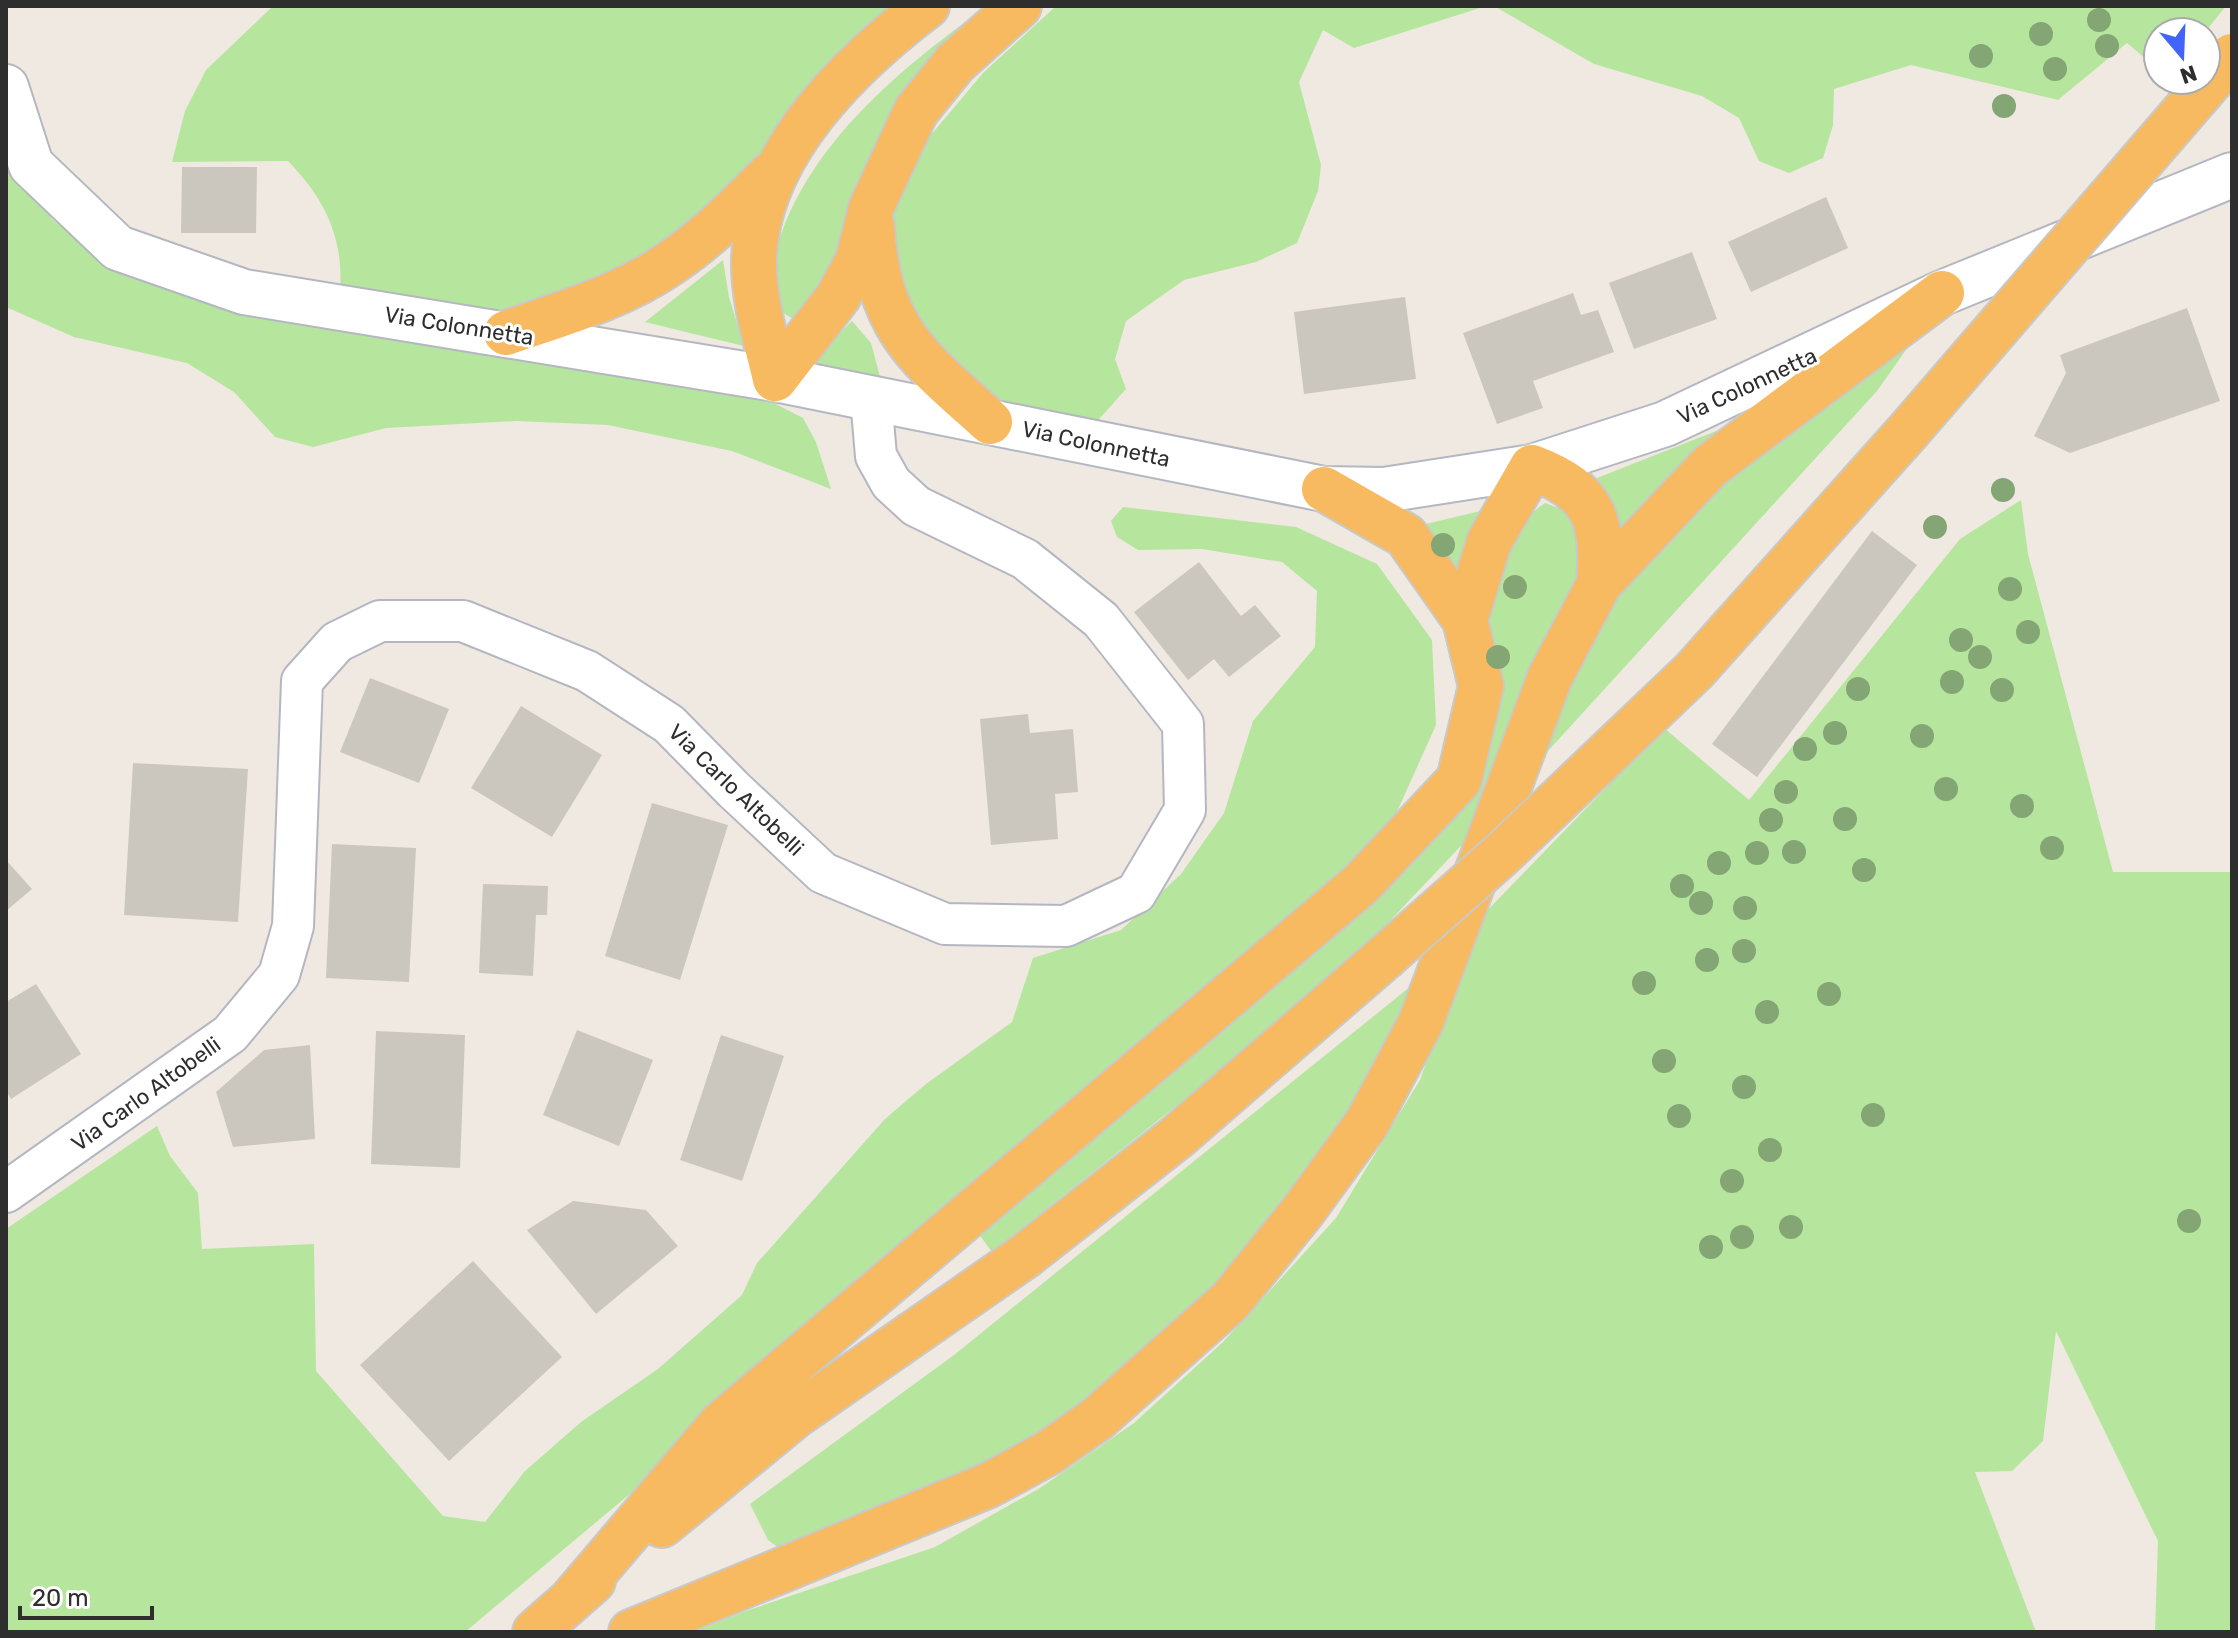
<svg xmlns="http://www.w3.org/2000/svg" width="2238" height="1638" viewBox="0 0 2238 1638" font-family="Rubik,sans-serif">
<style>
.green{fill:#b6e59e}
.building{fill:#cbc7bf}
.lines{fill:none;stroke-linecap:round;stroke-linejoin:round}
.minor-casing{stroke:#b4b7c1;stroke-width:44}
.secondary-casing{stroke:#b4b7c1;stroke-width:48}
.trunk-casing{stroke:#c9c9c9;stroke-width:48}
.minor{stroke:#fff;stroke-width:40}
.secondary{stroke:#fff;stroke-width:44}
.trunk{stroke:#f8ba60;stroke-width:44}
.trunk-bridge-casing{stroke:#c9c9c9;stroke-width:48;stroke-linecap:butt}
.trunk-bridge{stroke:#f8ba60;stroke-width:44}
.tree{fill:#84a574}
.labels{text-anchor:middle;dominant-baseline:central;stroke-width:6;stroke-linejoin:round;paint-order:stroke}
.street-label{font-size:22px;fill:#2e2e2e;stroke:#fff}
</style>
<rect width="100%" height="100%" fill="#efe9e1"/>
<path class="green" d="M273 6H904L761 166 623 279 502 315 340 292C344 238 325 199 288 161L172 162 185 111 206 70Z
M987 6 827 290 795 320 773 307C774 281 773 254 783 229 820 133 907 64 987 6Z
M1056 6H1486L1354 48 1323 30 1299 82 1321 165 1318 191 1297 243 1256 262 1184 280 1126 321 1115 359 1126 389 1092 427 1006 414 930 350 902 305 889 223 925 142 983 73Z
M1494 6H2226L2205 32H2158V69L2127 43 2058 100 1911 65 1834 89 1833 125 1823 158 1789 173 1759 161 1739 118 1702 96 1594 64Z
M6 161 53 220 100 257 764 398 803 418 816 442 831 489 732 451 608 425 517 421 386 428 313 447 275 437 234 392 187 363 74 337 6 307Z
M723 260 729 297 744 346 645 322Z
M852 321 871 343 882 384 809 363Z
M1922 327 1877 391 1515 787 1575 648 1700 489Z
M1754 416 1623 541 1597 478Z
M2021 500 2028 554 2113 872H2232V1632H2155L2158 1541 2056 1331 2043 1441 2012 1471 1975 1472 2036 1632H694L743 1612 935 1547 1040 1488 1134 1423 1223 1342 1336 1218 1420 1080 1475 923 1664 728 1749 800 1960 539Z
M1545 503C1585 516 1580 530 1583 569L1493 812 1385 926 1271 1031 992 1252 976 1230 1434 823 1473 617 1526 517Z
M1123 507 1296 527 1377 564 1432 640 1436 725 1395 816 1268 945 705 1431 465 1632H6V1229L157 1126 170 1156 198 1193 202 1249 314 1244 316 1371 443 1516 485 1522 525 1471 581 1422 658 1369 742 1295 757 1263 885 1119 926 1084 1012 1022 1033 958 1121 930 1181 874 1224 813 1253 721 1315 647 1317 591 1282 562 1202 549 1138 550 1117 537 1111 521Z
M1493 508 1452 595 1422 525Z
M1416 982 1329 1167 1219 1291 1034 1448 779 1548 768 1540 750 1504 954 1355Z"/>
<path class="building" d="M182 167H257L256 233H181Z
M1826 197 1848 248 1751 292 1728 242Z
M1692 252 1717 319 1634 349 1609 283Z
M1573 293 1581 315 1598 310 1614 352 1533 381 1543 408 1497 424 1463 333Z
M1405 297 1416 379 1304 394 1294 312Z
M2187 308 2220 401 2070 453 2034 436 2066 373 2060 355Z
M1872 531 1917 565 1757 777 1712 744Z
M1199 562 1241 616 1255 605 1281 636 1229 677 1214 659 1188 680 1134 612Z
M370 678 449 709 419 783 340 752Z
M521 706 602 755 552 837 471 788Z
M1028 714 1030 733 1073 729 1078 792 1055 794 1058 839 991 845 980 719Z
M133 763 248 769 238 922 124 915Z
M652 803 728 825 680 980 605 956Z
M332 844 416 848 409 982 326 978Z
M6 860 32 889 6 911Z
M483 884 548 886 547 915H536L533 976 479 973Z
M36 984 81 1054 11 1099 6 1091V1002Z
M577 1030 653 1060 619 1146 543 1115Z
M376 1031 465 1035 460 1168 371 1164Z
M721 1035 784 1056 742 1181 680 1160Z
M310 1045 315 1139 233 1147 216 1092 264 1050Z
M573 1201 646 1210 678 1246 596 1314 527 1230Z
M473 1261 562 1357 449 1461 360 1365Z"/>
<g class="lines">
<g class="minor-casing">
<path id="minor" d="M6 1192 230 1034 279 975 293 926 302 681 337 642 380 621H463L587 671 669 724 734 790 823 873 945 924 1066 926 1136 893 1185 810 1183 724 1101 620 1025 559 916 506 891 483 876 456 871 398"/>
</g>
<g class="secondary-casing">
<path id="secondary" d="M6 87 31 165 118 248 244 292 775 379 1324 489 1384 490 1532 467 1665 424 1942 293 2232 175"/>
</g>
<g class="trunk-casing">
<path id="trunk" d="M872 226C878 330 918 357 990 422
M506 333C561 314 621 297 669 264 707 239 738 207 770 175
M775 379 838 297 858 260 871 208 916 111 955 63 1019 6
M775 379C766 340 753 299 754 259 757 154 848 66 927 6
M1465 620 1489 542 1532 467C1595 491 1604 520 1599 584
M662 1525 796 1415 1025 1256 1177 1137 1384 958
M572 1599 721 1424 1361 884 1459 780 1481 686 1465 620 1406 536 1324 489
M535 1632 593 1581
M631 1632 989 1485 1048 1453 1097 1419 1230 1301 1303 1211 1367 1123 1421 1022 1550 677 1599 584 1710 466 1942 293"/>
</g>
<use href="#minor" class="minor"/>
<use href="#secondary" class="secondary"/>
<use href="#trunk" class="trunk"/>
<g class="trunk-bridge-casing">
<path id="trunk-bridge" d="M1384 958 1502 854 1694 671 1911 428 2232 56"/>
</g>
<use href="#trunk-bridge" class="trunk-bridge"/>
</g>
<g class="tree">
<circle cx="2099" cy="20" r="12"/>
<circle cx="2041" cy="34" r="12"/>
<circle cx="2107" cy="46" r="12"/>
<circle cx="1981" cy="56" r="12"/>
<circle cx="2055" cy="69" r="12"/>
<circle cx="2004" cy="106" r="12"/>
<circle cx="2003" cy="490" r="12"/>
<circle cx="1935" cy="527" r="12"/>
<circle cx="1443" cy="545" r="12"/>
<circle cx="1515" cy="587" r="12"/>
<circle cx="2010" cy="589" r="12"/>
<circle cx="2028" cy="632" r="12"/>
<circle cx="1961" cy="640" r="12"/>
<circle cx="1498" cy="657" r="12"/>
<circle cx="1980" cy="657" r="12"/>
<circle cx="1952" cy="682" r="12"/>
<circle cx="1858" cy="689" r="12"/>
<circle cx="2002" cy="690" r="12"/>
<circle cx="1835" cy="733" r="12"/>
<circle cx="1922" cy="736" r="12"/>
<circle cx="1805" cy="749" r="12"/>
<circle cx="1946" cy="789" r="12"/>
<circle cx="1786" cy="792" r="12"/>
<circle cx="2022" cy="806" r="12"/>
<circle cx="1845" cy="819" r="12"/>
<circle cx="1771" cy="820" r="12"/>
<circle cx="2052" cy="848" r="12"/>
<circle cx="1794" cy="852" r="12"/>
<circle cx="1757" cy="853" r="12"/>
<circle cx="1719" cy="863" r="12"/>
<circle cx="1864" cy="870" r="12"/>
<circle cx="1682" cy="886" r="12"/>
<circle cx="1701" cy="903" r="12"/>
<circle cx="1745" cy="908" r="12"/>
<circle cx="1744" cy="951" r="12"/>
<circle cx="1707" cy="960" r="12"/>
<circle cx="1644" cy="983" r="12"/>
<circle cx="1829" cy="994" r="12"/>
<circle cx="1767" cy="1012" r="12"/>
<circle cx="1664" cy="1061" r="12"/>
<circle cx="1744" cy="1087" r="12"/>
<circle cx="1873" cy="1115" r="12"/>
<circle cx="1679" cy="1116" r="12"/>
<circle cx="1770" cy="1150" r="12"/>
<circle cx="1732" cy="1181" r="12"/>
<circle cx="2189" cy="1221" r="12"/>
<circle cx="1791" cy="1227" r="12"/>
<circle cx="1742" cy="1237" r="12"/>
<circle cx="1711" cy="1247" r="12"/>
</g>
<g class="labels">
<g class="street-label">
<text transform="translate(459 326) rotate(9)">Via Colonnetta</text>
<text transform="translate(1747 386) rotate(-25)">Via Colonnetta</text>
<text transform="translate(1096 444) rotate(12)">Via Colonnetta</text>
<text transform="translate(736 790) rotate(44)">Via Carlo Altobelli</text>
<text transform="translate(146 1094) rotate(-36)">Via Carlo Altobelli</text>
</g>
</g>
<rect width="2238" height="1638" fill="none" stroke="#2e2e2e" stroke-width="16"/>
<g transform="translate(2182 56) rotate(161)"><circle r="38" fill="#ffffff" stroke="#ababab" stroke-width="2"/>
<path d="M0-6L14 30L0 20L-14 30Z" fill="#4264fb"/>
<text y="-12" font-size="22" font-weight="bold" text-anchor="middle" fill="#2e2e2e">N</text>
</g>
<path d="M20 1606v12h132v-12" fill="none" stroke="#2e2e2e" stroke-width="4"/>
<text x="32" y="1606" font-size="24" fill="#2e2e2e" stroke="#ffffff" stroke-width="6" paint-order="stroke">20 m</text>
</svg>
